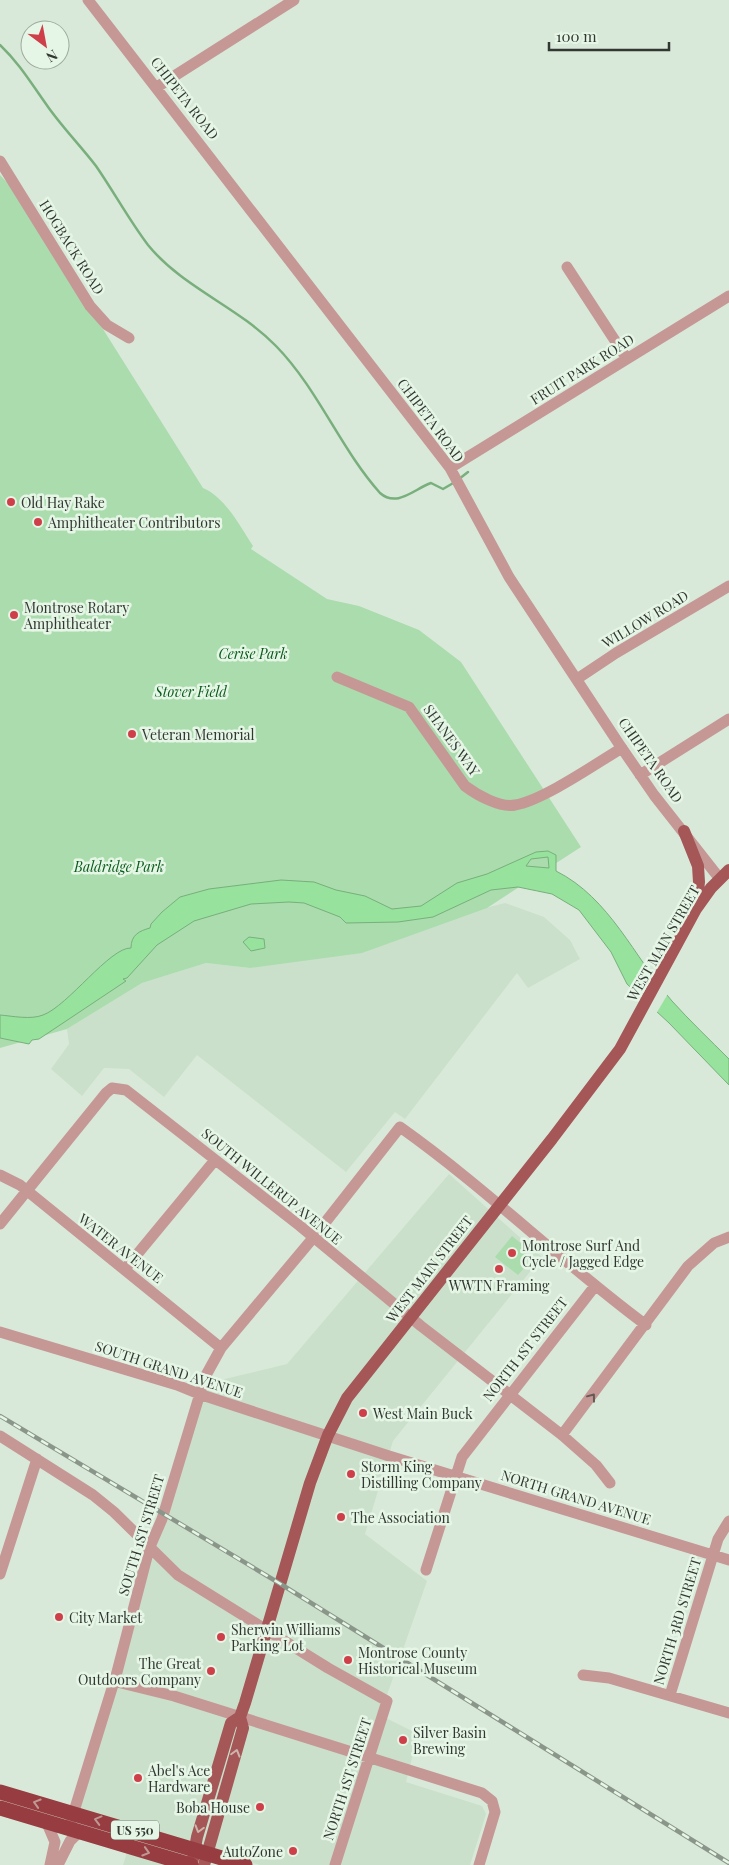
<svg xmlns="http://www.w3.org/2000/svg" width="729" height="1865" viewBox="0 0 729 1865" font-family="'Playfair Display',serif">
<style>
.built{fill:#cae0cb}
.green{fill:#abdcad}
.water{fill:#97e29c;stroke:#78af7c;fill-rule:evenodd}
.pier{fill:#d9e9d9}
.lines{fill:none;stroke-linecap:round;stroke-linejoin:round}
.stream{stroke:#78af7c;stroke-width:2.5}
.minor{stroke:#c59896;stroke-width:11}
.major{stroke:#a55656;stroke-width:12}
.highway{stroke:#973c40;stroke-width:15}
.rail-casing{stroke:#8a968a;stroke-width:4.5}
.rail{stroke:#e6f6e6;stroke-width:2.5;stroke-dasharray:8;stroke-linecap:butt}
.oneway{stroke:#655954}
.oneway2{stroke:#ccb6ac}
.oneway3{stroke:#be9993}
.poi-dot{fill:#cf3f4a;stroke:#e6f6e6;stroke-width:2}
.labels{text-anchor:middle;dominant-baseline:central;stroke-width:5;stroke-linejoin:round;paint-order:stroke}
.shield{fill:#e6f6e6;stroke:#677067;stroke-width:1}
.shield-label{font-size:12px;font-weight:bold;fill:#313731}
.street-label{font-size:14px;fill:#313731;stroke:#e6f6e6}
.poi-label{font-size:14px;fill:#313731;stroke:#e6f6e6;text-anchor:start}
.park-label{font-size:14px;font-style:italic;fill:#095b1b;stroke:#e6f6e6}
</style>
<rect width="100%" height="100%" fill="#d9e9d9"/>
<path class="built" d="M505 903 544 917 570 940 580 959 528 988 517 973 405 1119 395 1112 346 1172 197 1055 164 1097 129 1069 104 1068 82 1096 51 1069 69 1044 67 1029 142 983 206 963 250 968Z
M449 1174 542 1257 393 1441 365 1534 427 1581 380 1715 418 1734 406 1782 482 1806 486 1814 470 1865H260L73 1813 137 1595 208 1383 287 1364Z
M129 1846 191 1865H123Z"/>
<path class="green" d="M0 175 18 194 203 488C225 497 240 526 253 546L251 549 327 599 359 606 419 630 461 662 581 847 487 908 362 953 250 968 206 963 142 983 67 1029 0 1048Z
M512 1236 529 1250 520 1261 526 1266 518 1275 495 1257Z"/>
<path class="water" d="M548 851 556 855V871C610 898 634 957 672 1001 690 1021 710 1040 729 1059V1085L669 1023 627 984 611 952 579 910 552 894 518 887 491 890 433 917 398 922 346 923 340 917 304 903 289 902 251 904 194 921 157 945 127 978 123 979 126 981 39 1039 32 1040 29 1044 0 1038V1015C12 1016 31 1020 43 1015 68 1006 110 947 131 948 131 935 139 931 150 928L151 924 162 912 180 897 209 889 281 880 314 882 336 890 365 896 392 909 421 906 457 883 487 874 536 852ZM548 857 549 868 526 866 531 859Z
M249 937 264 939 265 948 251 951 243 942Z"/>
<path class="pier" d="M650 967 669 992 656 1014 635 994Z"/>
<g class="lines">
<path class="stream" d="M0 45C19 63 31 83 46 104 61 126 80 145 96 166 114 192 129 220 148 245 183 288 237 306 276 346 318 389 340 448 380 493 397 508 414 489 431 483L443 489 455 482
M459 479 468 472"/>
<path class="minor" d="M88 0 450 468 509 577 619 744 654 795 720 879
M157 87 294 0
M0 161 90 306 107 325 129 338
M567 267 627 359
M450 468 729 296
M337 677 409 707 465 786C477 795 500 808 515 805 542 801 597 763 622 748
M577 679 616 653 729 586
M640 775 729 719
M0 1175 20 1185 221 1348
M0 1224 106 1093 112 1088 126 1090 300 1226 421 1326 562 1435 596 1465 610 1483
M125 1269 215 1160
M0 1332 177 1385 199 1394 389 1456 729 1560
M562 1435 688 1266 714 1243 729 1237
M0 1436 93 1495 114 1512 178 1575 328 1668 387 1701 335 1865
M426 1570 462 1457 595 1286
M0 1574 37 1459
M583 1675 609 1678 729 1713
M113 1681 174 1696 482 1793 492 1801 495 1812 479 1865
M670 1695 718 1539 729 1521
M46 1821 55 1842 50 1865
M71 1821 117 1672 149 1549 162 1519 205 1377 221 1348 313 1238 400 1127C486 1188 561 1262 646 1325
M58 1865 70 1841 80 1831"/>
<path class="major" d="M684 831 698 866 699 882 696 907
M193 1859 197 1837 231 1723 240 1717 245 1703 310 1483 328 1435 347 1398 552 1139 620 1049 696 909 711 888 729 870
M204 1865 241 1735 243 1728 240 1717"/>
<path class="highway" d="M0 1792 245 1865
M0 1808 191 1865"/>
<g class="rail-casing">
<path id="rail" d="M0 1416 279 1583 729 1863"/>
</g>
<use href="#rail" class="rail"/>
</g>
<defs><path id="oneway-chevron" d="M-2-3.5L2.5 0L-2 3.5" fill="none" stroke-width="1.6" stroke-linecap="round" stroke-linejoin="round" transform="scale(1.25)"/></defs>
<use class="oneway" href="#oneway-chevron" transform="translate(592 1397) rotate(-53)"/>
<g class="oneway2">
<use href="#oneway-chevron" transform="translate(236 1753) rotate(-74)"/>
<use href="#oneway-chevron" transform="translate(199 1829) rotate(106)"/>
</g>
<g class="oneway3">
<use href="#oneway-chevron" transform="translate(37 1803) rotate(-163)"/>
<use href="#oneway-chevron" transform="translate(98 1820) rotate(-165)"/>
<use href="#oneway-chevron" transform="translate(146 1852) rotate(17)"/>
</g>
<g class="poi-dot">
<circle cx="11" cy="502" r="5"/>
<circle cx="38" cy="522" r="5"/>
<circle cx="14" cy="615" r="5"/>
<circle cx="132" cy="734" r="5"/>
<circle cx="512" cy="1253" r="5"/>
<circle cx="499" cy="1269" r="5"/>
<circle cx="363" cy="1413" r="5"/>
<circle cx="351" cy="1474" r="5"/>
<circle cx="341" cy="1517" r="5"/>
<circle cx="59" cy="1617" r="5"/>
<circle cx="221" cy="1637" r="5"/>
<circle cx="348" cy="1660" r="5"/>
<circle cx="211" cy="1671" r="5"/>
<circle cx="403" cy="1740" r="5"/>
<circle cx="138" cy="1778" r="5"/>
<circle cx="260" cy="1807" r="5"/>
<circle cx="293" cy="1851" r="5"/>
</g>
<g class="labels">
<rect class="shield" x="111" y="1820.5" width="48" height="19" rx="4"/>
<g class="shield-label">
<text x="135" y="1830">US 550</text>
</g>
<g class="street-label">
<text transform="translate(185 98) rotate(52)">CHIPETA ROAD</text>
<text transform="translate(72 247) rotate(58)">HOGBACK ROAD</text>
<text transform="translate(582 369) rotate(-32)">FRUIT PARK ROAD</text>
<text transform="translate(431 420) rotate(53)">CHIPETA ROAD</text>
<text transform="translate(645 619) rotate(-31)">WILLOW ROAD</text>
<text transform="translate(452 740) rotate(54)">SHANES WAY</text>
<text transform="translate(651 760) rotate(55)">CHIPETA ROAD</text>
<text transform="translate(663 943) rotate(-60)">WEST MAIN STREET</text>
<text transform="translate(272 1186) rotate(39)">SOUTH WILLERUP AVENUE</text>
<text transform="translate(121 1248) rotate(38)">WATER AVENUE</text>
<text transform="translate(429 1269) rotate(-52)">WEST MAIN STREET</text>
<text transform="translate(525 1349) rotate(-52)">NORTH 1ST STREET</text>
<text transform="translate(169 1369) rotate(18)">SOUTH GRAND AVENUE</text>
<text transform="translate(576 1497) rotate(17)">NORTH GRAND AVENUE</text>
<text transform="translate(141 1535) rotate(-73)">SOUTH 1ST STREET</text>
<text transform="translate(677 1621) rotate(-73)">NORTH 3RD STREET</text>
<text transform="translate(347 1779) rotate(-72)">NORTH 1ST STREET</text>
</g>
<g class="poi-label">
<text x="21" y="502">Old Hay Rake</text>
<text x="48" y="522">Amphitheater Contributors</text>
<text x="24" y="607">Montrose Rotary<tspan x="24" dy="16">Amphitheater</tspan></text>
<text x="142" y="734">Veteran Memorial</text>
<text x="522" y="1245">Montrose Surf And<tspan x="522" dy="16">Cycle / Jagged Edge</tspan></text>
<text x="499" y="1285" text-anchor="middle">WWTN Framing</text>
<text x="373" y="1413">West Main Buck</text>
<text x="361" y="1466">Storm King<tspan x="361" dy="16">Distilling Company</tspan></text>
<text x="351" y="1517">The Association</text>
<text x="69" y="1617">City Market</text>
<text x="231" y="1629">Sherwin Williams<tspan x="231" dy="16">Parking Lot</tspan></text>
<text x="358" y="1652">Montrose County<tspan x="358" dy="16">Historical Museum</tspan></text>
<text x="201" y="1663" text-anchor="end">The Great<tspan x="201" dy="16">Outdoors Company</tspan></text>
<text x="413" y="1732">Silver Basin<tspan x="413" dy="16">Brewing</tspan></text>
<text x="148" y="1770">Abel's Ace<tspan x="148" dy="16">Hardware</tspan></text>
<text x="250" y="1807" text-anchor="end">Boba House</text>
<text x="283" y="1851" text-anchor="end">AutoZone</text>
</g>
<g class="park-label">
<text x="253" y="653">Cerise Park</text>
<text x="191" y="691">Stover Field</text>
<text x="119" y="866">Baldridge Park</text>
</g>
</g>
<g transform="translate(45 45) rotate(148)"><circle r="24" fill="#e6f6e6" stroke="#9eaa9e"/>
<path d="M0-4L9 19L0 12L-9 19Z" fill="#cf3f4a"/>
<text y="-8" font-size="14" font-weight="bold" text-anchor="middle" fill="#313731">N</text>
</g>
<path d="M549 42v8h120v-8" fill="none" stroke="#313731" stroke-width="2.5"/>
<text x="556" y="42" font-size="15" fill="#313731" stroke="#e6f6e6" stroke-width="4" paint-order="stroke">100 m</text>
</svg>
